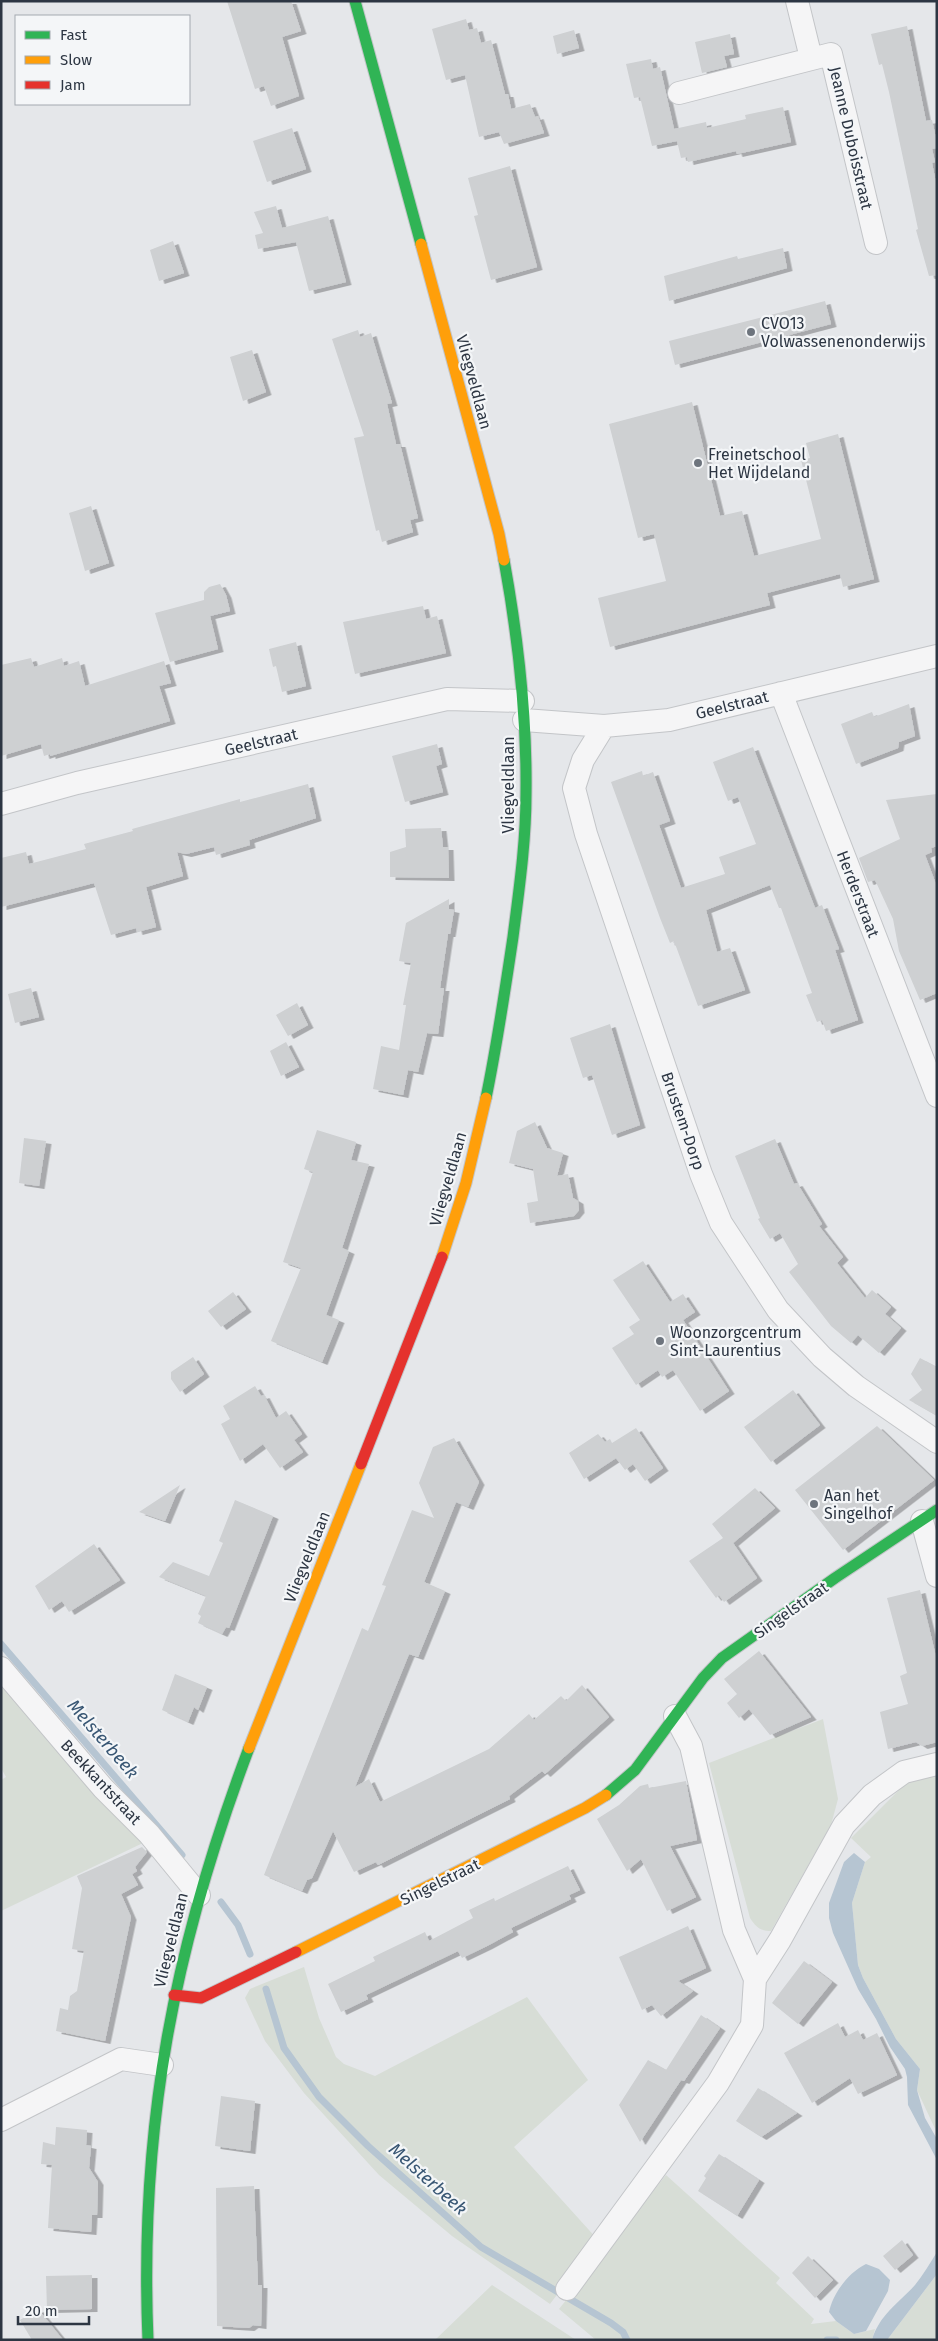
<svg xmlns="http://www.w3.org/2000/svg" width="938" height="2341" viewBox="0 0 938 2341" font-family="'Fira Sans',sans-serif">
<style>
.green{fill:#d7ddd6}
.water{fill:#b6c5d2}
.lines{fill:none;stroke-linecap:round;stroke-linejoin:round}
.stream{stroke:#b6c5d2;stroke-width:7}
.building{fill:#ced0d2;filter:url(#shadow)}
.street-casing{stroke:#c3c5c8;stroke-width:24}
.fast-casing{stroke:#c3c5c8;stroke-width:13}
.slow-casing{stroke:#c3c5c8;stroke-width:13}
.jam-casing{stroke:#c3c5c8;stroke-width:13}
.street{stroke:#f5f5f6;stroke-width:22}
.fast{stroke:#30b455;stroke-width:11}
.slow{stroke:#ff9f0a;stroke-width:11}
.jam{stroke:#e5322d;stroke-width:11}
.poi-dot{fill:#6d747d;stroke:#f4f6f8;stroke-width:2}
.labels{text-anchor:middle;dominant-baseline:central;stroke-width:4.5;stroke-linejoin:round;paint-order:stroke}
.street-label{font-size:16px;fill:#2d3643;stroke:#f4f6f8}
.poi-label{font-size:16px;fill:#2d3643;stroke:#f4f6f8;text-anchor:start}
.water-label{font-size:18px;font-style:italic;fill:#395774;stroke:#f4f6f8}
</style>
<defs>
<filter id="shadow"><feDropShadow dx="5.5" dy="3" stdDeviation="0" flood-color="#0004"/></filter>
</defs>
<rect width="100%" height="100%" fill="#e5e7ea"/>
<path class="green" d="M1 1675 145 1842 1 1911V1780L6 1777 1 1768Z
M823 1719 838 1799 831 1825 771 1931C760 1931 756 1927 750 1918L709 1763Z
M937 1775V2133L917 2090 920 2069 896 2039 863 1978 858 1965 852 1903 865 1862 871 1857 851 1838 907 1782Z
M304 1967 319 2018 336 2057 344 2064 375 2076 527 1997 588 2080 514 2147 598 2240 550 2304 452 2236 379 2175 304 2093 265 2041 245 1998 250 1989Z
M666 2175 780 2278 776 2283 814 2319 811 2324 836 2321 854 2334 875 2329 872 2340H596L559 2309Z
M937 2274V2340H887Z
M492 2285 576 2340H435Z"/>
<path class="water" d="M854 1853 865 1862 852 1903 858 1965 863 1978 896 2039 920 2069 917 2090 925 2118 937 2139V2160L908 2105 907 2077 905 2069 890 2047 876 2019 858 1989 833 1933 829 1918V1903L844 1862Z
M937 2252V2274L887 2340H872C879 2315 899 2303 915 2285 923 2275 930 2263 937 2252Z
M866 2264 879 2269 890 2280 888 2291 866 2331 854 2334 836 2321 829 2312C833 2293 849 2272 866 2264Z"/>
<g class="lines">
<path class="stream" d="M1 1644 182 1855
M221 1902 238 1925 250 1954
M266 1989 284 2048 319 2097 368 2146 481 2247 611 2323 623 2332 627 2340
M827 2340H836"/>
</g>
<path class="building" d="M227 1H291L301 31 282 37 299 96 271 106 264 86 255 89Z
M466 19 469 30 477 28 481 43 491 40 505 94H508L511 109 530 104 535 117 538 116 544 133 504 144 499 132 479 137 465 75 446 80 432 29Z
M907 26 926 121 932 120 937 143V148L932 149 935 162 932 163 937 188V275L929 276 916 230 918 229 889 92 882 64 879 65 871 34Z
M574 30 579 48 557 54 553 36Z
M730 34 734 54 724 56 727 67 702 73 695 42Z
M651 59 653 69 660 67 674 129 706 122 707 128 746 119 745 115 783 107 791 142 737 154 736 151 688 162 687 157 681 158 677 141 652 146 640 97 634 98 626 64Z
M292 128 306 169 267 182 253 141Z
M510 166 537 267 491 280 474 216 478 215 468 178Z
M276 206 282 228 328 216 346 282 309 291 296 242 258 249 255 235 263 233 254 212Z
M173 241 184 273 159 281 150 250Z
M783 248 787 268 669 301 664 276 737 256 738 259Z
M825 301 831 324 675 365 669 341Z
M358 330 360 337 371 333 392 403 387 404 396 444H400L418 518 410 520 413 532 382 542 379 530 376 531 354 438 364 436 332 339Z
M252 350 266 392 243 401 230 357Z
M692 402 720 516 742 511 754 556 821 539 801 460 810 458 806 443 838 434 874 579 843 587 840 574 767 593 770 605 610 647 598 598 666 581 654 534 638 538 609 424Z
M91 506 109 563 85 571 69 513Z
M220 584 226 595 230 611 210 616 218 649 170 662 155 613 204 600V592L209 587Z
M423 606 426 619 437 616 446 653 355 674 343 622Z
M296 642 306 686 282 692 276 666 273 667 269 649Z
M31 658 34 667 62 658 64 666 79 661 85 686 164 661 171 683 159 686 170 721 50 756V754L44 756 41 744 1 756V665Z
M909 704 915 736 899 742 898 748 856 764 841 724 872 712 874 717Z
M437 744 442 764 436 766 443 792 405 802 392 756Z
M753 747 815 908 822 905 839 949 835 950 858 1020 826 1031 822 1020 817 1022 806 995 812 993 781 908H779L770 885 706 910 717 952 730 948 745 990 698 1006 674 941 670 943 660 918 611 782 642 771 643 776 653 772 670 821 659 825 681 888 725 874 719 857 756 844 738 797 728 801 713 762Z
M308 784 316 818 249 840 250 845 216 855 214 847 186 854 177 852 183 876 146 887 156 927 137 932 136 928 111 935 94 883 1 907V858L26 852 29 864 86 849 84 844 133 831 132 829 240 799V802Z
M937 794V846L931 848 932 852 925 855 937 887V993L920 1000 899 951 893 919 875 880 868 882 859 858 900 839 886 800Z
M441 828 443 847H448L449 878 390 877V852L406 847 405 829Z
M449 899V909L454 910 450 934H448L440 988H444L438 1034 427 1033 418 1072 408 1070 403 1095 373 1089 381 1046 399 1050 406 1005H403L411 963 399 961 406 923Z
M31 988 39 1017 15 1023 8 994Z
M297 1003 308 1025 288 1036 276 1015Z
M610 1024 640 1125 612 1135 592 1075 583 1078 570 1038Z
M286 1042 299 1067 281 1076 270 1051Z
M535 1122 547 1148 563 1153 557 1176 568 1174 573 1198 578 1201 579 1210 574 1216 530 1223 527 1203 538 1201 533 1169 509 1163 517 1131Z
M317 1130 356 1142 351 1160 369 1164 342 1248 349 1251 326 1315 339 1320 322 1362 271 1341 301 1268 283 1262 313 1172 304 1169Z
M24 1138 46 1141 39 1186 19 1183Z
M775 1139 794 1184 797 1183 822 1224 819 1226 843 1257 837 1263 865 1298 872 1290 891 1307 885 1314 901 1328 879 1353 858 1335 851 1343 831 1326 789 1272 798 1264 780 1233 770 1239 758 1219 760 1218 735 1156Z
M643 1261 670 1302 683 1294 695 1312 683 1320 729 1391 700 1411 673 1370 662 1377 658 1370 636 1385 612 1348 634 1334 629 1327 640 1320 613 1280Z
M233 1292 246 1309 221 1327 208 1311Z
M193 1357 204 1374 180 1392 171 1379V1372Z
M920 1358 937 1367V1416L909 1400 922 1390 911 1374Z
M255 1386 261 1396 264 1395 276 1418 286 1411 302 1434 294 1440 303 1452 280 1468 263 1444 240 1461 221 1424 230 1419 223 1406Z
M793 1390 820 1425 771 1462 744 1427Z
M877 1426 934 1480 843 1550 795 1490Z
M636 1428 663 1468 645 1481 633 1464 625 1470 616 1458 584 1479 569 1453 598 1434 605 1442 610 1439 612 1443Z
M454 1438 479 1482 468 1507 456 1502 424 1582 445 1591 418 1657 409 1654 355 1787 369 1779 380 1802 489 1749 529 1714 534 1720 561 1696 566 1701 582 1685 609 1717 545 1774 542 1771 509 1796 510 1799 378 1865 376 1862 354 1872 333 1831 312 1878 307 1880 302 1891 264 1875 362 1628 368 1631 386 1586 382 1585 412 1510 434 1518 419 1483 433 1447Z
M180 1485 165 1521 139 1512Z
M755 1488 775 1508 733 1543 757 1578 724 1602 719 1595 716 1598 689 1561 723 1538 712 1524Z
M235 1500 273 1516 229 1628 226 1627 222 1634 198 1623 201 1616 198 1614 206 1596 159 1577 173 1562 209 1576 223 1543 219 1541Z
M94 1544 120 1580 69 1612 62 1601 49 1610 35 1586Z
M920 1590 937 1661V1742L922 1746 916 1742 888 1749 880 1712 908 1704 900 1676 907 1673 887 1598Z
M759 1651 811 1717 770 1735 749 1709 739 1718 727 1703 737 1694 724 1679Z
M175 1674 207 1687 198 1710 194 1707 188 1722 162 1710Z
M686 1781 697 1840 670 1846 696 1897 667 1911 641 1859 627 1871 597 1819 619 1805 640 1786 648 1784 649 1788Z
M142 1847 147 1852 135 1867 137 1871 132 1874 138 1885 121 1894 131 1917 105 2041 56 2031 60 2008 68 2010 70 1996 77 1991 84 1951 72 1949 82 1888 77 1876Z
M568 1866 580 1890 569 1895 571 1899 511 1928 513 1932 487 1946 462 1958 458 1951 366 1995 368 1999 341 2012 328 1984 375 1961 373 1957 425 1932 429 1941 473 1918 469 1910 494 1898 495 1901Z
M688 1926 706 1968 678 1981 693 1991 661 2016 652 2005 642 2010 619 1957Z
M804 1961 832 1982 798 2024 772 2003Z
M701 2015 720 2028 684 2081 681 2080 640 2142 619 2105 648 2060 670 2072 666 2070Z
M838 2023 845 2037 858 2030 863 2040 877 2033 897 2075 858 2094 850 2078 812 2103 784 2053Z
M758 2088 797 2113 761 2137 736 2121Z
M221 2096 255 2101 250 2151 215 2146Z
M56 2127 87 2130 86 2145 91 2146 89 2168 98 2182 97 2215H92L91 2232 48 2228 52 2165 41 2164 43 2142 55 2145Z
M719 2154 759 2180 737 2216 698 2191 706 2178 704 2176Z
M254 2186 258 2285H262L261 2326 253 2325 249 2328 217 2326 216 2188Z
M902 2240 913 2255 895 2270 883 2256Z
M808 2256 833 2280 815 2298 792 2273Z
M92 2275V2309L47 2310 46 2276Z
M38 2309 63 2340H32L20 2320Z"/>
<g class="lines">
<g class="street-casing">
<path id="street" d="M797 1 811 58
M679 93 831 54 876 243
M781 693 937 1096
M524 720 604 726 669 720 937 656
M604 726 583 760 574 788 586 834 701 1174 721 1223 778 1310 822 1357 856 1386 937 1442
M1 804 77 783 447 699 523 701
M922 1521 937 1576
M1 1668 103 1788 149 1834 199 1895
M755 1979 780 1940 844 1825 872 1795 904 1772 937 1764
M1 2120 121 2059 162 2065
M567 2289 718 2083 752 2025 755 1979 734 1930 691 1746 675 1716"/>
</g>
<g class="fast-casing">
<path id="fast" d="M355 1 421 244
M486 1098C497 1045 505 991 513 937 519 890 526 842 526 794 527 716 518 637 504 560
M606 1795 635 1770 703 1678 722 1658 835 1578 937 1510
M148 2340C139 2127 174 1947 249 1748"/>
</g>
<g class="slow-casing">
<path id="slow" d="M421 244 499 534 504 560
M442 1257 466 1183 486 1098
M249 1748 361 1464
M296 1952 585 1808 606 1795"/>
</g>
<g class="jam-casing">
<path id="jam" d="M361 1464 442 1257
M174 1995 201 1998 296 1952"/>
</g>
<use href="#street" class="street"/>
<use href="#fast" class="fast"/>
<use href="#slow" class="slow"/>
<use href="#jam" class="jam"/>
</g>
<g class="poi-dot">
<circle cx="751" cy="332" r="5"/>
<circle cx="698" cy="463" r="5"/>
<circle cx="660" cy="1341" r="5"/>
<circle cx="814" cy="1504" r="5"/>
</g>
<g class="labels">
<g class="street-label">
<text transform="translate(851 138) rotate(77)">Jeanne Duboisstraat</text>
<text transform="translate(474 382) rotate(75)">Vliegveldlaan</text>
<text transform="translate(732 705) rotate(-14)">Geelstraat</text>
<text transform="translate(261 742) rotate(-13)">Geelstraat</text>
<text transform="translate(508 785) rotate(-90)">Vliegveldlaan</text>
<text transform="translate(858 894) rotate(69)">Herderstraat</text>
<text transform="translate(683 1121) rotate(71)">Brustem-Dorp</text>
<text transform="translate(448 1179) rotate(-74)">Vliegveldlaan</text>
<text transform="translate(307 1557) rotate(-68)">Vliegveldlaan</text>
<text transform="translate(791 1610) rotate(-35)">Singelstraat</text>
<text transform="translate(101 1782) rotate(47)">Beekkantstraat</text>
<text transform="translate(440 1882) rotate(-26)">Singelstraat</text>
<text transform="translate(171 1940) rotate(-76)">Vliegveldlaan</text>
</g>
<g class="poi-label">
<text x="761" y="323">CVO13<tspan x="761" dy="18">Volwassenenonderwijs</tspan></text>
<text x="708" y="454">Freinetschool<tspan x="708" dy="18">Het Wijdeland</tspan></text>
<text x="670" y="1332">Woonzorgcentrum<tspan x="670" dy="18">Sint-Laurentius</tspan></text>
<text x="824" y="1495">Aan het<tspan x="824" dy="18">Singelhof</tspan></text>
</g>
<g class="water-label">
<text transform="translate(103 1739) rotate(49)">Melsterbeek</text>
<text transform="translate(428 2179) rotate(42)">Melsterbeek</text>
</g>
</g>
<rect width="938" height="2341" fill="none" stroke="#2d3643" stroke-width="5"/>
<rect x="15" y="15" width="175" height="90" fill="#f4f6f8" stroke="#a4a9b0"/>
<rect x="25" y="31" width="25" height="8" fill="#30b455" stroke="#a4a9b0"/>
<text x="60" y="40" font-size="15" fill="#2d3643">Fast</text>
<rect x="25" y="56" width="25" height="8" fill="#ff9f0a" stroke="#a4a9b0"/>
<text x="60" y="65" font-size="15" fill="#2d3643">Slow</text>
<rect x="25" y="81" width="25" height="8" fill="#e5322d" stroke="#a4a9b0"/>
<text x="60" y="90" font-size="15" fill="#2d3643">Jam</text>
<path d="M18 2316v8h71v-8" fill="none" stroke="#2d3643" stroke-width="2.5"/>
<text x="25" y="2316" font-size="15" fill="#2d3643" stroke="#f4f6f8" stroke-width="4" paint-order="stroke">20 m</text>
</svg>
